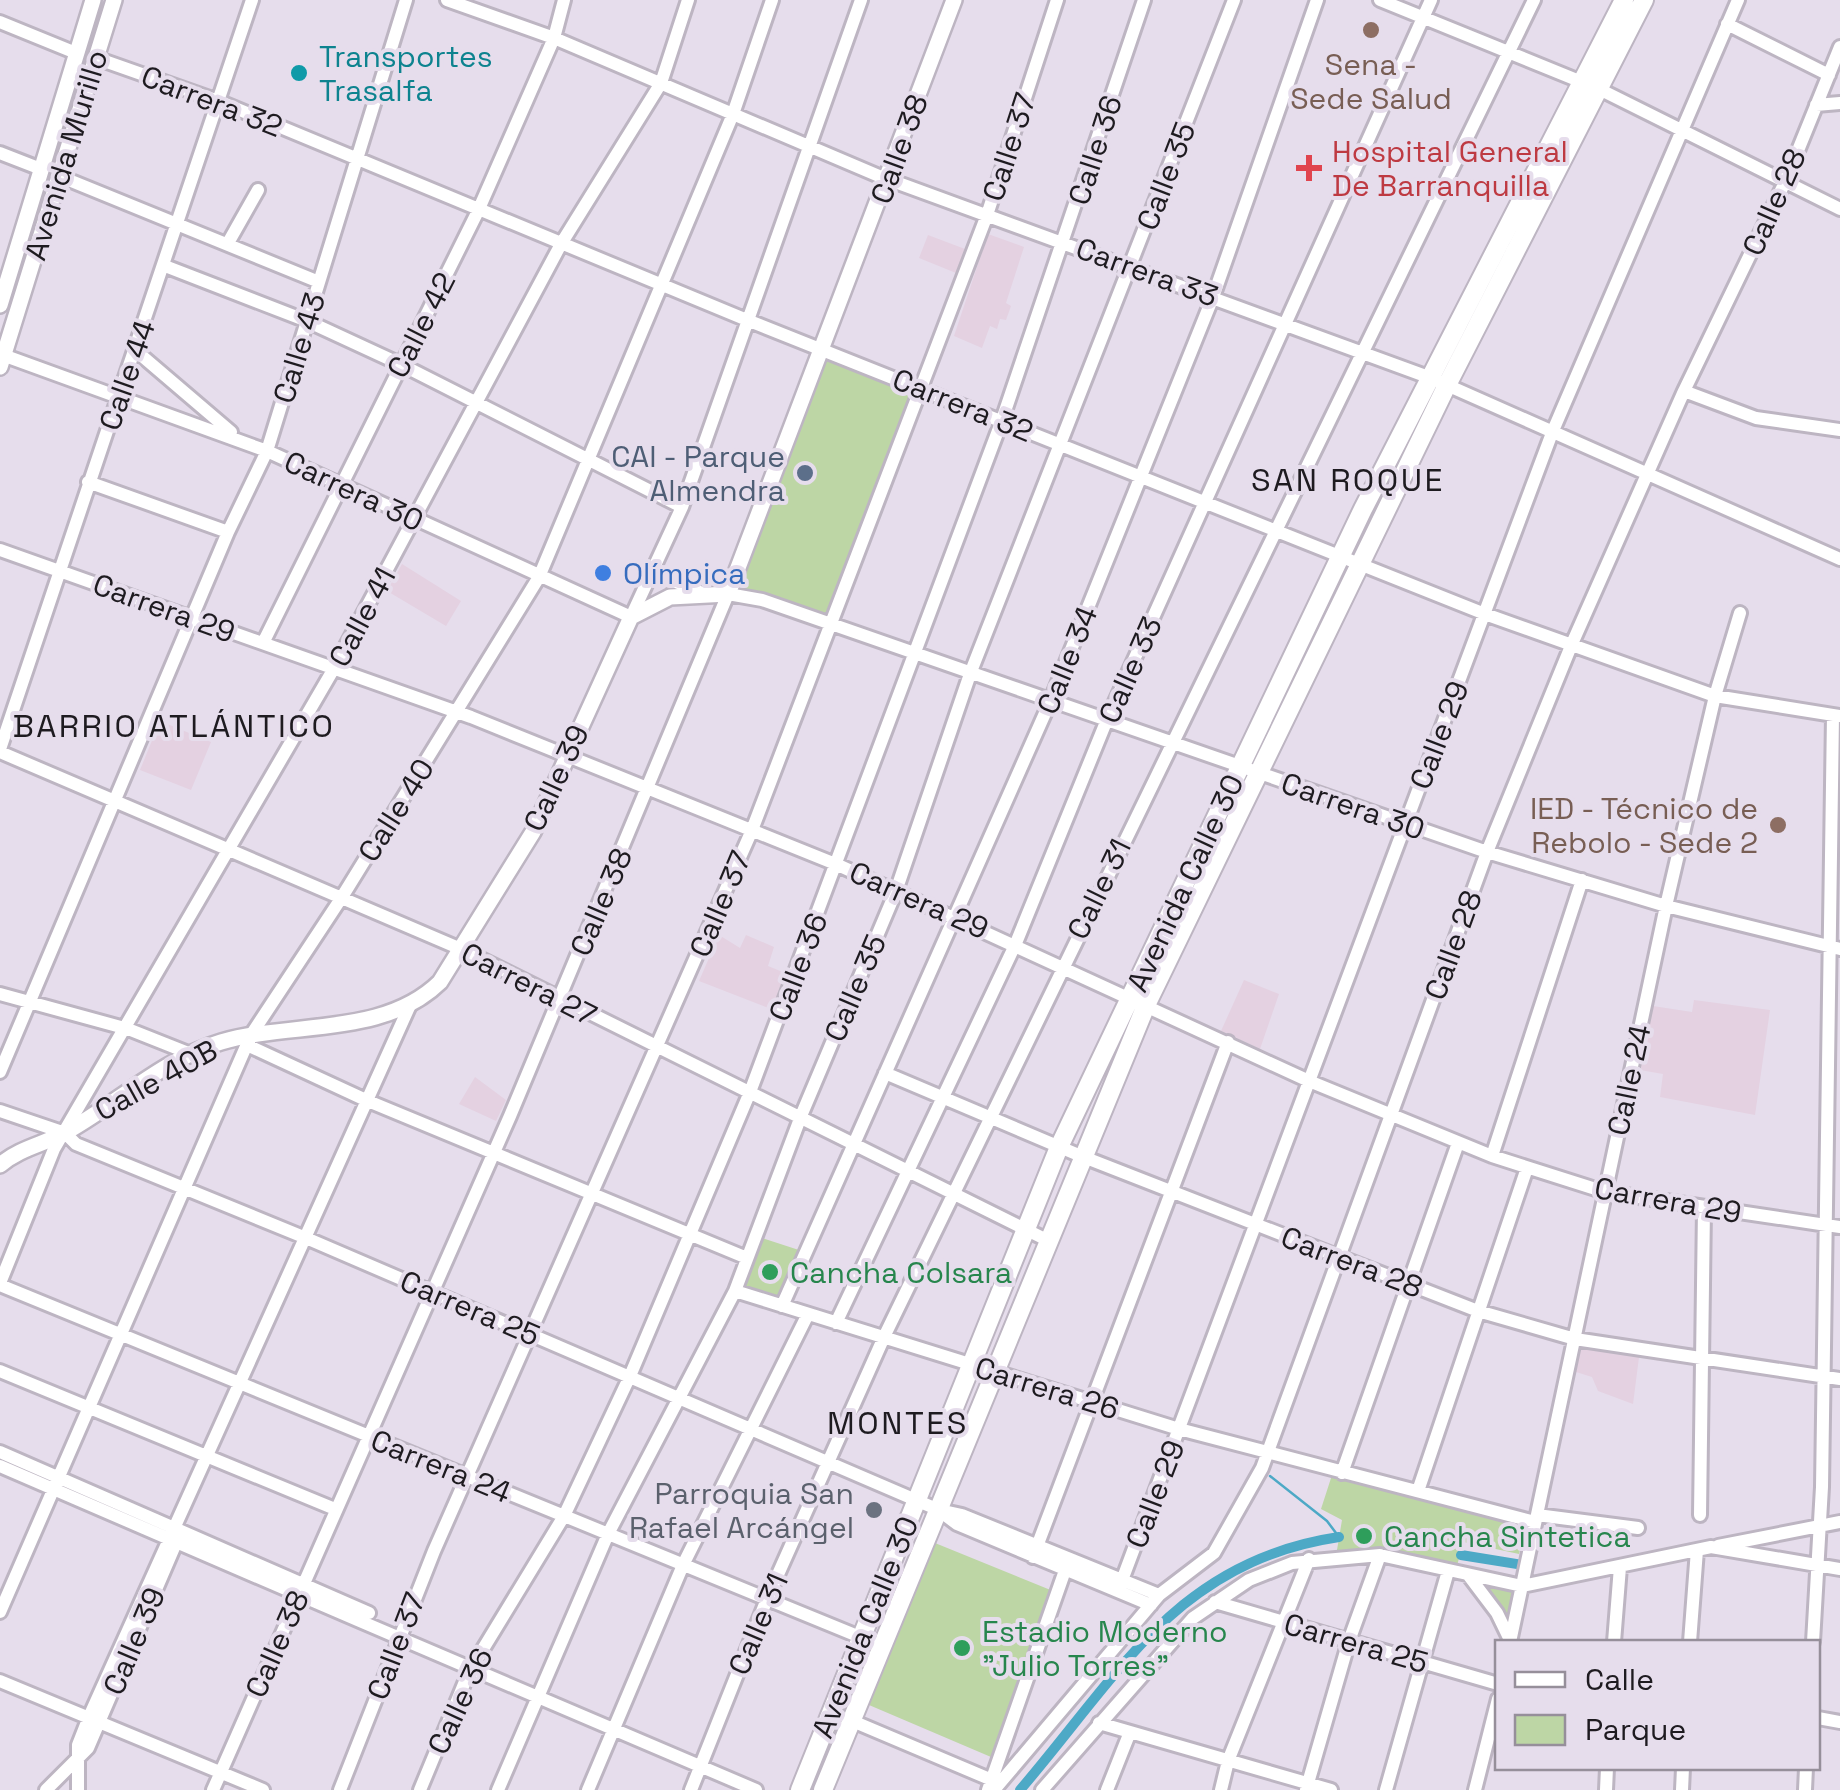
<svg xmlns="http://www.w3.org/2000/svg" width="1840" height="1790" viewBox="0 0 1840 1790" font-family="'Space Grotesk',sans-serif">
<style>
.industrial{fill:#e4d1e1}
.green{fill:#bdd6a5}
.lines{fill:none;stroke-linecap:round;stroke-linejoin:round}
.stream{stroke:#4da9c6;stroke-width:2.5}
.canal{stroke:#4da9c6;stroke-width:10}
.minor-casing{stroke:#bdb5c2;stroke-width:18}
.major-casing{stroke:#bdb5c2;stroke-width:20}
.highway-casing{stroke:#bdb5c2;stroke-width:22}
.minor{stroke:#fff;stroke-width:12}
.major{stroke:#fff;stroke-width:15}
.highway{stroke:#fff;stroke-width:18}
.education-dot{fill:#8d6e63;stroke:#e6ddec;stroke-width:4}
.culture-dot{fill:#0f9aa8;stroke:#e6ddec;stroke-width:4}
.health-dot{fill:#e0444e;stroke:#e6ddec;stroke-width:4}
.service-dot{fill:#5c6f8a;stroke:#e6ddec;stroke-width:4}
.shop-dot{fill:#3f7fe0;stroke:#e6ddec;stroke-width:4}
.leisure-dot{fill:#2e9e5b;stroke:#e6ddec;stroke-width:4}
.worship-dot{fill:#6b7280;stroke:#e6ddec;stroke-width:4}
.labels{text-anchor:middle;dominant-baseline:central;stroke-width:8;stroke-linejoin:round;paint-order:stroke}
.culture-label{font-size:30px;fill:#0d838f;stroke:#e6ddec;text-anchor:start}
.education-label{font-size:30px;fill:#785e54;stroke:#e6ddec}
.street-label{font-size:30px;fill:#1e1b20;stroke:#e6ddec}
.health-label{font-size:30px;fill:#be3a42;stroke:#e6ddec;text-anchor:start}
.service-label{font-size:30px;fill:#4e5e75;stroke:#e6ddec;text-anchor:end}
.shop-label{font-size:30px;fill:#366cbe;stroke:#e6ddec;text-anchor:start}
.leisure-label{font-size:30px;fill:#27864d;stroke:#e6ddec;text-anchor:start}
.worship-label{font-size:30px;fill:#5b616d;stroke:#e6ddec;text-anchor:end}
.neighbourhood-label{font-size:32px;letter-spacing:2.5px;fill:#1e1b20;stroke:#e6ddec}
</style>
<rect width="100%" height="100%" fill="#e6ddec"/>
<path class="industrial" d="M988 234 1024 247 1006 303 1011 306 1006 320 1000 319 997 329 990 326 982 348 954 336Z
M928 235 965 249 956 273 919 258Z
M402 564 461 601 446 626 387 591Z
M160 721 211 742 191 790 140 770Z
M719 935 740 948 746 935 774 947 768 966 790 975 776 1011 699 981Z
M1244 980 1279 994 1260 1049 1221 1031Z
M1694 1000 1770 1010 1755 1115 1660 1097 1663 1074 1640 1070 1653 1006 1692 1012Z
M475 1077 506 1100 496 1121 459 1104Z
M1579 1348 1639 1357 1633 1404 1598 1391 1592 1377 1576 1372Z"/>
<path class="green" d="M822 349 923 388 830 626 728 594Z
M756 1236 805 1252 782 1306 735 1291Z
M1332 1475 1526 1527 1519 1554 1463 1542 1457 1566 1391 1551 1337 1550 1342 1520 1321 1509Z
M935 1543 1053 1591 991 1757 869 1705Z
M1478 1585 1516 1591 1508 1626Z"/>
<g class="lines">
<path class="stream" d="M1270 1476 1327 1521 1339 1537"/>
<path class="canal" d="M1461 1555 1529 1566
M1020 1790C1119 1675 1177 1561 1339 1537"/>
<g class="minor-casing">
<path id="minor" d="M447 0 554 38 879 176 1431 378 1840 559
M1380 0 1599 89 1840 209
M0 22 76 53
M1727 24 1829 75
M96 58 218 101 747 320 1485 614 1715 696 1840 716
M1816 105 1840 103
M0 153 41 169
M59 176 319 282
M228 243 258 190
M165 266 307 321 400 364 682 507
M135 350 231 432
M0 354 267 451 631 617 682 507 861 0
M1684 391 1756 418 1840 430
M88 482 228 532
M0 550 471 717 838 865 1309 1081 1492 1156 1605 1192 1840 1227
M664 577 702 593
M263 643 478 211 554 38 564 0
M0 749 252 0
M0 752 461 949 1047 1240
M0 994 128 1029 191 1054
M247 1045 368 1101 747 1258
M0 1072 228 532 267 451 406 0
M885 1073 1081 1156 1478 1311 1575 1339 1840 1379
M0 1111 65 1133 76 1144 306 1238 939 1510 962 1515 1159 1595
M1492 1156 1582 880
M0 1283 54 1149 333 670 561 244 661 83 688 0
M0 1285 882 1646
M735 1291 1179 1429 1535 1522
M782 1306 1050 702 1213 297 1317 0
M836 1323 1016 943 1106 722 1431 0
M0 1371 335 1509
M0 1452 369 1613
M0 1466C252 1575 503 1683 756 1790
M1342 1473 1458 1143
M1418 1491 1527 1168
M945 1515 957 1524 1151 1605
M1537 1515 1638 1528
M1700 1515 1704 1208
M1718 1546 1840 1522
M1033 1557 1228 1042
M1469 1576 1497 1613 1511 1642
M1118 1591 1552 433 1738 0
M1215 1602 1498 1684
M0 1612 251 1035 342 897 539 577 733 114 772 0
M1510 1642 1666 906 1715 696 1740 613
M1614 1642 1620 1567
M1690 1642 1697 1550
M1813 1642 1822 1487 1833 715
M0 1681 263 1790
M1818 1718 1840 1722
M850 1720 992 1780
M1099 1723 1331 1790
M46 1790 88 1748 179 1536
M78 1790V1745L89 1717 410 1005
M213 1790 510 1116 728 594 762 600 1487 852 1666 906 1840 949
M340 1790 434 1551 752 830 987 215 1057 0
M420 1790 469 1672 564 1516 630 1376 750 1092 1002 420 1144 0
M498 1790 608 1534 735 1291 801 1116 896 891 970 674 1234 0
M588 1790 683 1565 808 1314
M691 1790 767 1599 884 1337 1534 0
M988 1790 1069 1559
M994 1790 1159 1595 1214 1553 1262 1468 1487 852 1571 646 1684 391 1786 180 1840 47
M1042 1790 1193 1618 1249 1580 1292 1563 1380 1555 1522 1586 1711 1547 1840 1569
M1107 1790 1130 1732
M1221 1790 1228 1761 1309 1559
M1306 1790 1349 1641 1380 1555
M1386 1790 1448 1571
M1475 1790 1498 1699
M1606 1790 1607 1768
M1682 1790 1683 1768
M1805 1790 1806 1768"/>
</g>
<g class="major-casing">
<path id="major" d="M0 305 93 0
M0 367 114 0
M0 1165C21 1147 46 1144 68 1131 119 1102 164 1059 221 1042 293 1021 384 1037 440 982L533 832 631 617 670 597 728 594 954 0"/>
</g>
<g class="highway-casing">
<path id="highway" d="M800 1790 1059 1147 1363 509 1624 0
M823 1790 1147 1003 1447 385 1644 0"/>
</g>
<use href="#minor" class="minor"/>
<use href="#major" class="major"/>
<use href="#highway" class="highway"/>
</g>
<g class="education-dot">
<circle cx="1371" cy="30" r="10"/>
<circle cx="1778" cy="825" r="10"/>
</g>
<circle class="culture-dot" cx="299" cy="73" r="10"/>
<path class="health-dot" d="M1304 153h10v10h10v10h-10v10h-10v-10h-10v-10h10z"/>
<circle class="service-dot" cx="805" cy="473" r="10"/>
<circle class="shop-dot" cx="603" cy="573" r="10"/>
<g class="leisure-dot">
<circle cx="770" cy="1272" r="10"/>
<circle cx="1364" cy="1536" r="10"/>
<circle cx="962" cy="1648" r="10"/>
</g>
<circle class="worship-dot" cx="874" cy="1510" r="10"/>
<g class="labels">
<g class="culture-label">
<text x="319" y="56">Transportes<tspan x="319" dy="34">Trasalfa</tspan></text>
</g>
<g class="education-label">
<text x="1371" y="64">Sena -<tspan x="1371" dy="34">Sede Salud</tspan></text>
<text x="1758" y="808" text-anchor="end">IED - Técnico de<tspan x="1758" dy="34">Rebolo - Sede 2</tspan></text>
</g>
<g class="street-label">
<text transform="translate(212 101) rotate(21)">Carrera 32</text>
<text transform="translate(1009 147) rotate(-72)">Calle 37</text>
<text transform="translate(899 149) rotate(-70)">Calle 38</text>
<text transform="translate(1095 150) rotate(-72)">Calle 36</text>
<text transform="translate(66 155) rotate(-73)">Avenida Murillo</text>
<text transform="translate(1166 176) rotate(-69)">Calle 35</text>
<text transform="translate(1774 202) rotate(-66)">Calle 28</text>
<text transform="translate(1147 272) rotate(20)">Carrera 33</text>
<text transform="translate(421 325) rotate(-63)">Calle 42</text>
<text transform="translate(299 348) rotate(-73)">Calle 43</text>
<text transform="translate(127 375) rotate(-71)">Calle 44</text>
<text transform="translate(963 405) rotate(22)">Carrera 32</text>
<text transform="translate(354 491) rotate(25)">Carrera 30</text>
<text transform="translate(164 608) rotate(20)">Carrera 29</text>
<text transform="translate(362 617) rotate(-62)">Calle 41</text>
<text transform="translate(1067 660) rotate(-68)">Calle 34</text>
<text transform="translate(1130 670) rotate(-66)">Calle 33</text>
<text transform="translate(1439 735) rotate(-69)">Calle 29</text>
<text transform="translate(556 778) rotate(-65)">Calle 39</text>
<text transform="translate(1353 806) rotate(19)">Carrera 30</text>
<text transform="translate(396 810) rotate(-58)">Calle 40</text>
<text transform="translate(1185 883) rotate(-65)">Avenida Calle 30</text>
<text transform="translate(1099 889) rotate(-64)">Calle 31</text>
<text transform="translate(919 900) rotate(24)">Carrera 29</text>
<text transform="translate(601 902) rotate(-67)">Calle 38</text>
<text transform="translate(720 904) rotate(-67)">Calle 37</text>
<text transform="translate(1453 945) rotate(-70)">Calle 28</text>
<text transform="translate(798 967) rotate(-69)">Calle 36</text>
<text transform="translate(529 984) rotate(27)">Carrera 27</text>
<text transform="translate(855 988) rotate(-67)">Calle 35</text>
<text transform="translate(156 1080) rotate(-29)">Calle 40B</text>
<text transform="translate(1629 1080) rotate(-78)">Calle 24</text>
<text transform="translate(1668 1200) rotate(10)">Carrera 29</text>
<text transform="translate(1352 1262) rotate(21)">Carrera 28</text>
<text transform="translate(470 1308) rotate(23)">Carrera 25</text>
<text transform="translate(1047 1388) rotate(17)">Carrera 26</text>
<text transform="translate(441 1466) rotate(22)">Carrera 24</text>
<text transform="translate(1155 1494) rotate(-69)">Calle 29</text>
<text transform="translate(758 1624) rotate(-67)">Calle 31</text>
<text transform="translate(865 1627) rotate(-68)">Avenida Calle 30</text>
<text transform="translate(134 1641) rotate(-67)">Calle 39</text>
<text transform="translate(1356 1643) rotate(16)">Carrera 25</text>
<text transform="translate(277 1644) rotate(-66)">Calle 38</text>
<text transform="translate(396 1646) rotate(-69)">Calle 37</text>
<text transform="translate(460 1701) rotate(-65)">Calle 36</text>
</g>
<g class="health-label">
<text x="1332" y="151">Hospital General<tspan x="1332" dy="34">De Barranquilla</tspan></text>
</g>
<g class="service-label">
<text x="785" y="456">CAI - Parque<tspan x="785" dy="34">Almendra</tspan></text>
</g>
<g class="shop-label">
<text x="623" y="573">Olímpica</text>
</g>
<g class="leisure-label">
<text x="790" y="1272">Cancha Colsara</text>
<text x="1384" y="1536">Cancha Sintetica</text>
<text x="982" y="1631">Estadio Moderno<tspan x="982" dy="34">"Julio Torres"</tspan></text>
</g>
<g class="worship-label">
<text x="854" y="1493">Parroquia San<tspan x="854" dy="34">Rafael Arcángel</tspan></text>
</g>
<g class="neighbourhood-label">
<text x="1348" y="480">SAN ROQUE</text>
<text x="174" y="726">BARRIO ATLÁNTICO</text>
<text x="898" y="1423">MONTES</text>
</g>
</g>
<rect x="1495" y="1640" width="325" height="130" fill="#e6ddec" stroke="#968f9a" stroke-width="2.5"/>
<rect x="1515" y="1672" width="50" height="15" fill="#ffffff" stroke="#968f9a" stroke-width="2.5"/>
<text x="1585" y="1690" font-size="30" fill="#1e1b20">Calle</text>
<rect x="1515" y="1715" width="50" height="30" fill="#bdd6a5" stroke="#968f9a" stroke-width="2.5"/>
<text x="1585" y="1740" font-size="30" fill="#1e1b20">Parque</text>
</svg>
